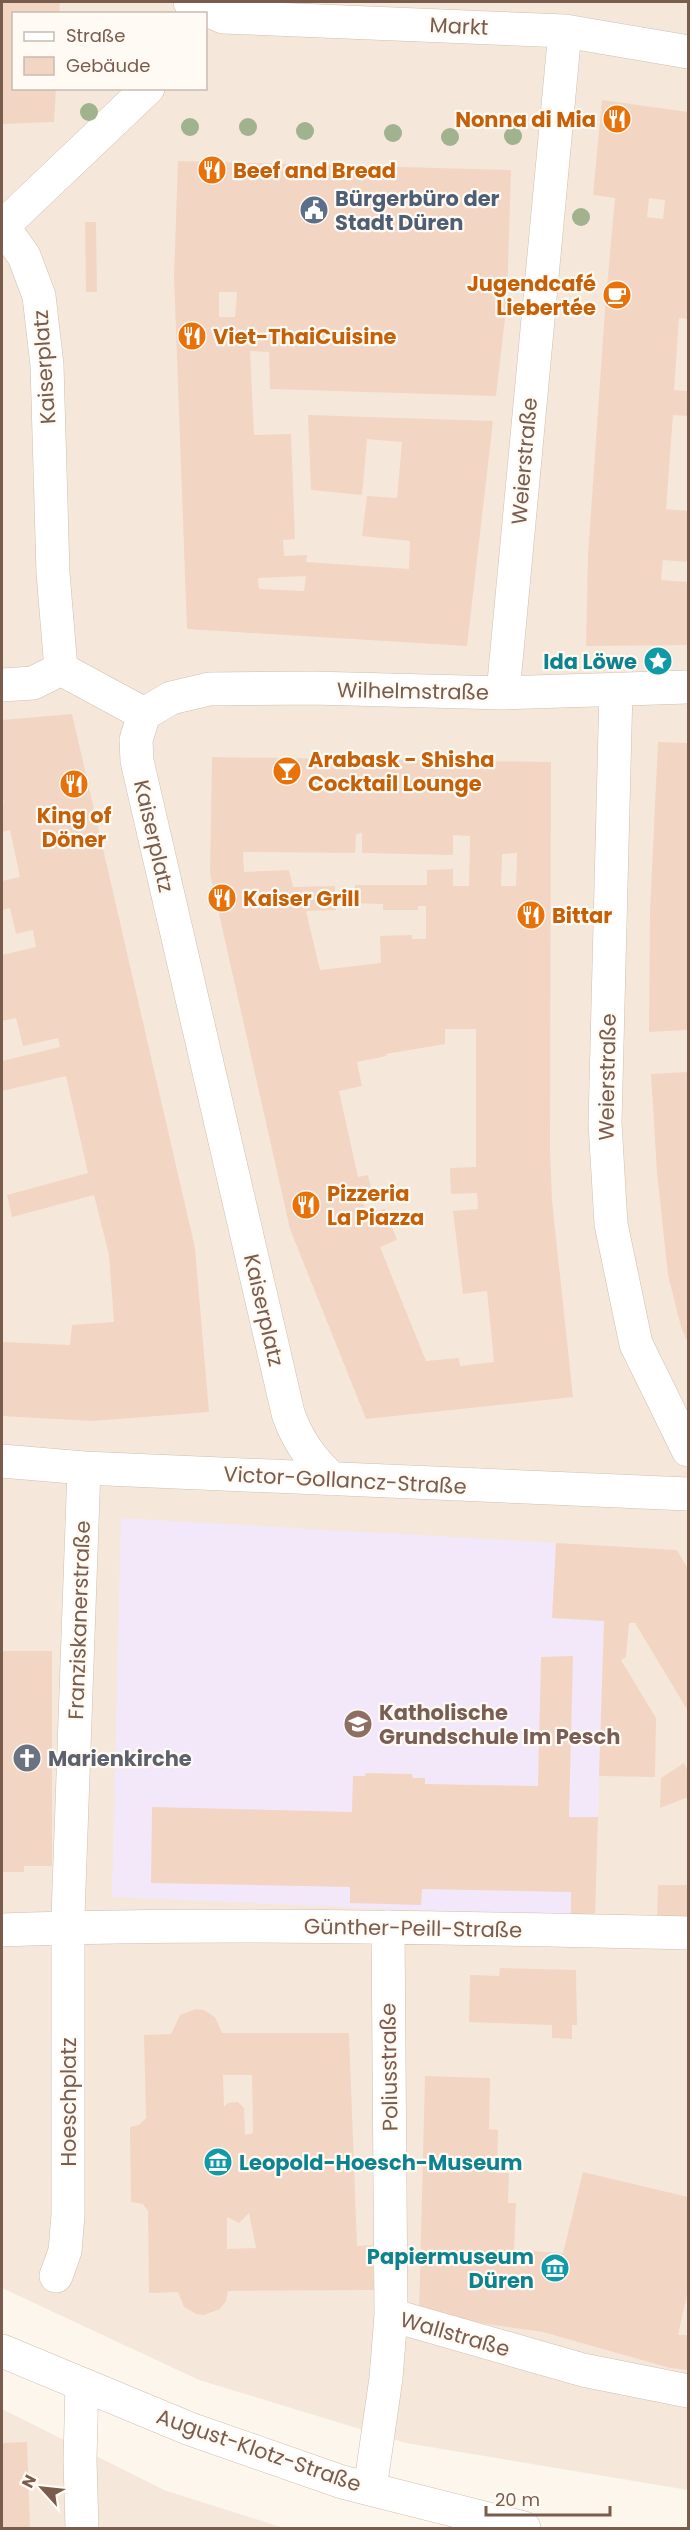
<svg xmlns="http://www.w3.org/2000/svg" width="690" height="2530" viewBox="0 0 690 2530" font-family="Poppins,sans-serif">
<style>
.residential{fill:#f5e8da;fill-rule:evenodd}
.education{fill:#f3e8fa}
.building{fill:#f3d5c3;fill-rule:evenodd}
.lines{fill:none;stroke-linecap:round;stroke-linejoin:round}
.minor-casing{stroke:#d1beb0;stroke-width:34}
.minor{stroke:#fff;stroke-width:33}
.tree{fill:#a0b28e}
.labels{text-anchor:middle;dominant-baseline:central;stroke-width:4.5;stroke-linejoin:round;paint-order:stroke}
.street-label{font-size:21px;fill:#7a5c4d;stroke:#fffaf3}
.food-label{font-size:21px;font-weight:bold;fill:#c56008;stroke:#fffaf3;text-anchor:start}
.service-label{font-size:21px;font-weight:bold;fill:#4e5e75;stroke:#fffaf3;text-anchor:start}
.culture-label{font-size:21px;font-weight:bold;fill:#0d838f;stroke:#fffaf3;text-anchor:end}
.education-label{font-size:21px;font-weight:bold;fill:#785e54;stroke:#fffaf3;text-anchor:start}
.worship-label{font-size:21px;font-weight:bold;fill:#5b616d;stroke:#fffaf3;text-anchor:start}
</style>
<rect width="100%" height="100%" fill="#fdf6ec"/>
<path class="residential" d="M2 2H688V2490L406 2443 199 2380 2 2288ZM14 14H206V88H14Z
M2 2409 164 2490 284 2528H2Z"/>
<path class="education" d="M121 1518 556 1543 552 1618 604 1621 598 1817 571 1917 112 1897Z"/>
<path class="building" d="M2 2H60L59 14H14V88H56L54 122 2 124Z
M602 100 688 112V319L679 318 674 390 688 391V416L673 415 666 509 688 511V562L663 560 661 580 688 582V645L586 646 588 555 605 310 615 198 593 195ZM649 198 665 200 663 219 647 217Z
M178 161 511 170 507 301 496 396 270 389 269 352 250 351 254 435 291 434 295 539 283 540 284 556 307 555 306 562 409 569 410 541 362 536 367 496 397 498 402 442 367 439 362 495 311 490 308 415 493 421 467 646 187 629 174 277ZM219 292H237L235 317H219ZM306 576 304 591 259 589 258 578Z
M85 222H96L97 292H86Z
M72 714 195 1248 209 1412 92 1421 2 1416V1342L70 1345 72 1325 114 1322 109 1255 94 1195 12 1217 7 1195 88 1173 66 1076 2 1091V1061L60 1047 58 1038 23 1046 16 1018 2 1021V955L36 947 33 930 16 934 10 908 2 910V881L20 877 10 830 2 832V804L4 803 2 794V720Z
M658 742 688 743V1030L649 1032 650 911Z
M212 757 551 762 550 1151 552 1201 573 1397 366 1419 290 1229 210 874ZM362 833V853L453 855V835L470 836 469 886H453V869L427 870V885H355L354 903 383 904V910H418V906H426V939H412V935L380 936 381 963 320 970 306 911 336 910 335 886 293 887 289 870 244 872 243 852 355 853 356 834ZM517 853 516 886H501L502 854ZM445 1029H476V1167L450 1168 451 1194 477 1193 478 1209 453 1211 463 1294 487 1291 494 1362 460 1366 459 1358 426 1361 380 1247 397 1240 385 1209 366 1214 361 1191 371 1188 368 1175 358 1177 339 1091 362 1086 357 1062 387 1056 386 1054 445 1044Z
M688 1072V1343L681 1327 668 1275 657 1173 651 1074Z
M556 1543 677 1550 688 1569V1711L635 1623H629L626 1657 621 1660 656 1718 655 1777 599 1776 604 1621 552 1618Z
M2 1651H52V1866H24V1872H2Z
M573 1656 569 1817H598L595 1917H571V1892L422 1889 421 1905 350 1903V1887L151 1883 152 1807 352 1812 353 1776H365L366 1773 412 1774 413 1778H425V1784L538 1786 541 1657Z
M684 1763 688 1771V1797L660 1808 661 1778Z
M658 1885H688V1920H657Z
M500 1968 576 1970 577 2025H572V2039L552 2038V2025L469 2022 470 1975 499 1976Z
M196 2009 204 2010 215 2017 222 2033H349L357 2246 372 2245 374 2290 228 2291 226 2301 220 2309 204 2315 196 2314 184 2307 178 2292 149 2293 148 2211 143 2204 131 2202 130 2127 139 2125 146 2118 144 2035 171 2034 180 2015ZM223 2075H252L253 2133 245 2135 244 2108 238 2102 228 2103 224 2107ZM249 2213 256 2248 227 2249V2217L239 2223Z
M425 2076 490 2078 489 2129 498 2130 497 2173H509L508 2203H516L514 2250 563 2253 583 2172 688 2197V2290L678 2335H688V2370L670 2368 543 2332 419 2314Z
M27 2442 30 2528H2V2443Z"/>
<g class="lines">
<g class="minor-casing">
<path id="minor" d="M190 2 223 17 565 31 688 52
M2 225 24 256 39 296 47 365 53 573 61 669
M3 226 148 88
M61 669 144 714
M2 685 33 683 61 669
M616 689 605 1123 611 1224 636 1344 688 1450
M503 693 565 31
M144 714 136 740 137 761 288 1413C297 1440 311 1459 332 1479
M144 714 171 698 209 689 312 688 503 693 688 687
M2 1461 84 1468 688 1494
M2 1930C230 1922 460 1928 688 1933
M56 2276 65 2251 68 2215V1916L84 1468
M391 2315 583 2370 688 2391
M2 2351 190 2429 342 2482 524 2528
M82 2384 80 2460 82 2528
M370 2489 386 2378 391 2315 388 1927"/>
</g>
<use href="#minor" class="minor"/>
</g>
<g class="tree">
<circle cx="89" cy="112" r="9"/>
<circle cx="190" cy="127" r="9"/>
<circle cx="248" cy="127" r="9"/>
<circle cx="305" cy="131" r="9"/>
<circle cx="393" cy="133" r="9"/>
<circle cx="513" cy="136" r="9"/>
<circle cx="450" cy="137" r="9"/>
<circle cx="581" cy="217" r="9"/>
</g>
<defs>
<g id="restaurant-disc" transform="scale(1.5)"><circle r="9.5" fill="#e8710a" stroke="#fffaf3"/><path d="M-5-6h1v4h1v-4h1v4h1v-4h1v5L-1.5 .5V6h-2V.5L-5-1ZM5-6V6H3V1.5H1.5Q1.5-4 5-6Z" fill="#fff"/></g>
<g id="civic-disc" transform="scale(1.5)"><circle r="9.5" fill="#5c6f8a" stroke="#fffaf3"/><path d="M-.6-6.5H3V-4.5H.6V-3L4-1V1h2V6H-6V1h2V-1L-.6-3ZM-1.2 2.5V6h2.4V2.5Z" fill="#fff"/></g>
<g id="cafe-disc" transform="scale(1.5)"><circle r="9.5" fill="#e8710a" stroke="#fffaf3"/><path d="M-5.5-4.5H6V0H3Q3 3.5 0 3.5H-2.5Q-5.5 3.5-5.5 0ZM3-3.2v2h1.7v-2ZM-6 4.5H4V6H-6Z" fill="#fff"/></g>
<g id="sight-disc" transform="scale(1.5)"><circle r="9.5" fill="#0f9aa8" stroke="#fffaf3"/><path d="M0-6L1.8-2.2L6-1.7L2.9 1.2L3.7 5.4L0 3.3L-3.7 5.4L-2.9 1.2L-6-1.7L-1.8-2.2Z" fill="#fff"/></g>
<g id="bar-disc" transform="scale(1.5)"><circle r="9.5" fill="#e8710a" stroke="#fffaf3"/><path d="M-6-5H6L.8 .8V4.5H3.5V6h-7V4.5H-.8V.8Z" fill="#fff"/></g>
<g id="school-disc" transform="scale(1.5)"><circle r="9.5" fill="#8d6e63" stroke="#fffaf3"/><path d="M0-5L7-2L0 1L-7-2ZM-4 1L0 2.5L4 1V4Q0 6-4 4Z" fill="#fff"/></g>
<g id="church-disc" transform="scale(1.5)"><circle r="9.5" fill="#6b7280" stroke="#fffaf3"/><path d="M-1.2-6h2.4v3.5h3.3v2.4h-3.3V6h-2.4V-.1h-3.3v-2.4h3.3Z" fill="#fff"/></g>
<g id="museum-disc" transform="scale(1.5)"><circle r="9.5" fill="#0f9aa8" stroke="#fffaf3"/><path d="M0-6L6-3V-2H-6V-3ZM-5-1h2V3h-2ZM-1-1h2V3h-2ZM3-1h2V3H3ZM-6 4H6V6H-6Z" fill="#fff"/></g>
</defs>
<g fill-rule="evenodd">
<use href="#restaurant-disc" x="617" y="119"/>
<use href="#restaurant-disc" x="212" y="170"/>
<use href="#civic-disc" x="314" y="210"/>
<use href="#cafe-disc" x="617" y="295"/>
<use href="#restaurant-disc" x="192" y="336"/>
<use href="#sight-disc" x="658" y="661"/>
<use href="#bar-disc" x="287" y="771"/>
<use href="#restaurant-disc" x="74" y="784"/>
<use href="#restaurant-disc" x="222" y="898"/>
<use href="#restaurant-disc" x="531" y="915"/>
<use href="#restaurant-disc" x="306" y="1205"/>
<use href="#school-disc" x="358" y="1724"/>
<use href="#church-disc" x="27" y="1758"/>
<use href="#museum-disc" x="218" y="2162"/>
<use href="#museum-disc" x="555" y="2268"/>
</g>
<g class="labels">
<g class="street-label">
<text transform="translate(459 26) rotate(3)">Markt</text>
<text transform="translate(44 367) rotate(-94)">Kaiserplatz</text>
<text transform="translate(524 461) rotate(-85)">Weierstraße</text>
<text transform="translate(413 691) rotate(1)">Wilhelmstraße</text>
<text transform="translate(154 836) rotate(77)">Kaiserplatz</text>
<text transform="translate(607 1077) rotate(-89)">Weierstraße</text>
<text transform="translate(264 1310) rotate(77)">Kaiserplatz</text>
<text transform="translate(345 1480) rotate(3)">Victor-Gollancz-Straße</text>
<text transform="translate(79 1620) rotate(-88)">Franziskanerstraße</text>
<text transform="translate(413 1928) rotate(1)">Günther-Peill-Straße</text>
<text transform="translate(389 2067) rotate(-91)">Poliusstraße</text>
<text transform="translate(68 2102) rotate(-90)">Hoeschplatz</text>
<text transform="translate(455 2334) rotate(16)">Wallstraße</text>
<text transform="translate(259 2450) rotate(19)">August-Klotz-Straße</text>
</g>
<g class="food-label">
<text x="596" y="119" text-anchor="end">Nonna di Mia</text>
<text x="233" y="170">Beef and Bread</text>
<text x="596" y="283" text-anchor="end">Jugendcafé<tspan x="596" dy="24">Liebertée</tspan></text>
<text x="213" y="336">Viet-ThaiCuisine</text>
<text x="308" y="759">Arabask - Shisha<tspan x="308" dy="24">Cocktail Lounge</tspan></text>
<text x="74" y="815" text-anchor="middle">King of<tspan x="74" dy="24">Döner</tspan></text>
<text x="243" y="898">Kaiser Grill</text>
<text x="552" y="915">Bittar</text>
<text x="327" y="1193">Pizzeria<tspan x="327" dy="24">La Piazza</tspan></text>
</g>
<g class="service-label">
<text x="335" y="198">Bürgerbüro der<tspan x="335" dy="24">Stadt Düren</tspan></text>
</g>
<g class="culture-label">
<text x="637" y="661">Ida Löwe</text>
<text x="239" y="2162" text-anchor="start">Leopold-Hoesch-Museum</text>
<text x="534" y="2256">Papiermuseum<tspan x="534" dy="24">Düren</tspan></text>
</g>
<g class="education-label">
<text x="379" y="1712">Katholische<tspan x="379" dy="24">Grundschule Im Pesch</tspan></text>
</g>
<g class="worship-label">
<text x="48" y="1758">Marienkirche</text>
</g>
</g>
<rect width="690" height="2530" fill="none" stroke="#7a5c4d" stroke-width="6"/>
<rect x="12" y="12" width="195" height="78" fill="#fffaf3" stroke="#cabbb1" stroke-width="1.5"/>
<rect x="24" y="32" width="30" height="9" fill="#ffffff" stroke="#cabbb1" stroke-width="1.5"/>
<text x="66" y="42" font-size="18" fill="#7a5c4d">Straße</text>
<rect x="24" y="57" width="30" height="18" fill="#f3d5c3" stroke="#cabbb1" stroke-width="1.5"/>
<text x="66" y="72" font-size="18" fill="#7a5c4d">Gebäude</text>
<g transform="translate(42 2488) rotate(297)" stroke="#fffaf3" stroke-width="4.5" paint-order="stroke">
<path d="M0-4.5L10 22L0 15L-10 22Z" fill="#7a5c4d"/>
<text y="-9" font-size="16" font-weight="bold" text-anchor="middle" fill="#7a5c4d">N</text>
</g>
<path d="M486 2506v9h124v-9" fill="none" stroke="#7a5c4d" stroke-width="3"/>
<text x="495" y="2506" font-size="18" fill="#7a5c4d" stroke="#fffaf3" stroke-width="4.5" paint-order="stroke">20 m</text>
</svg>
